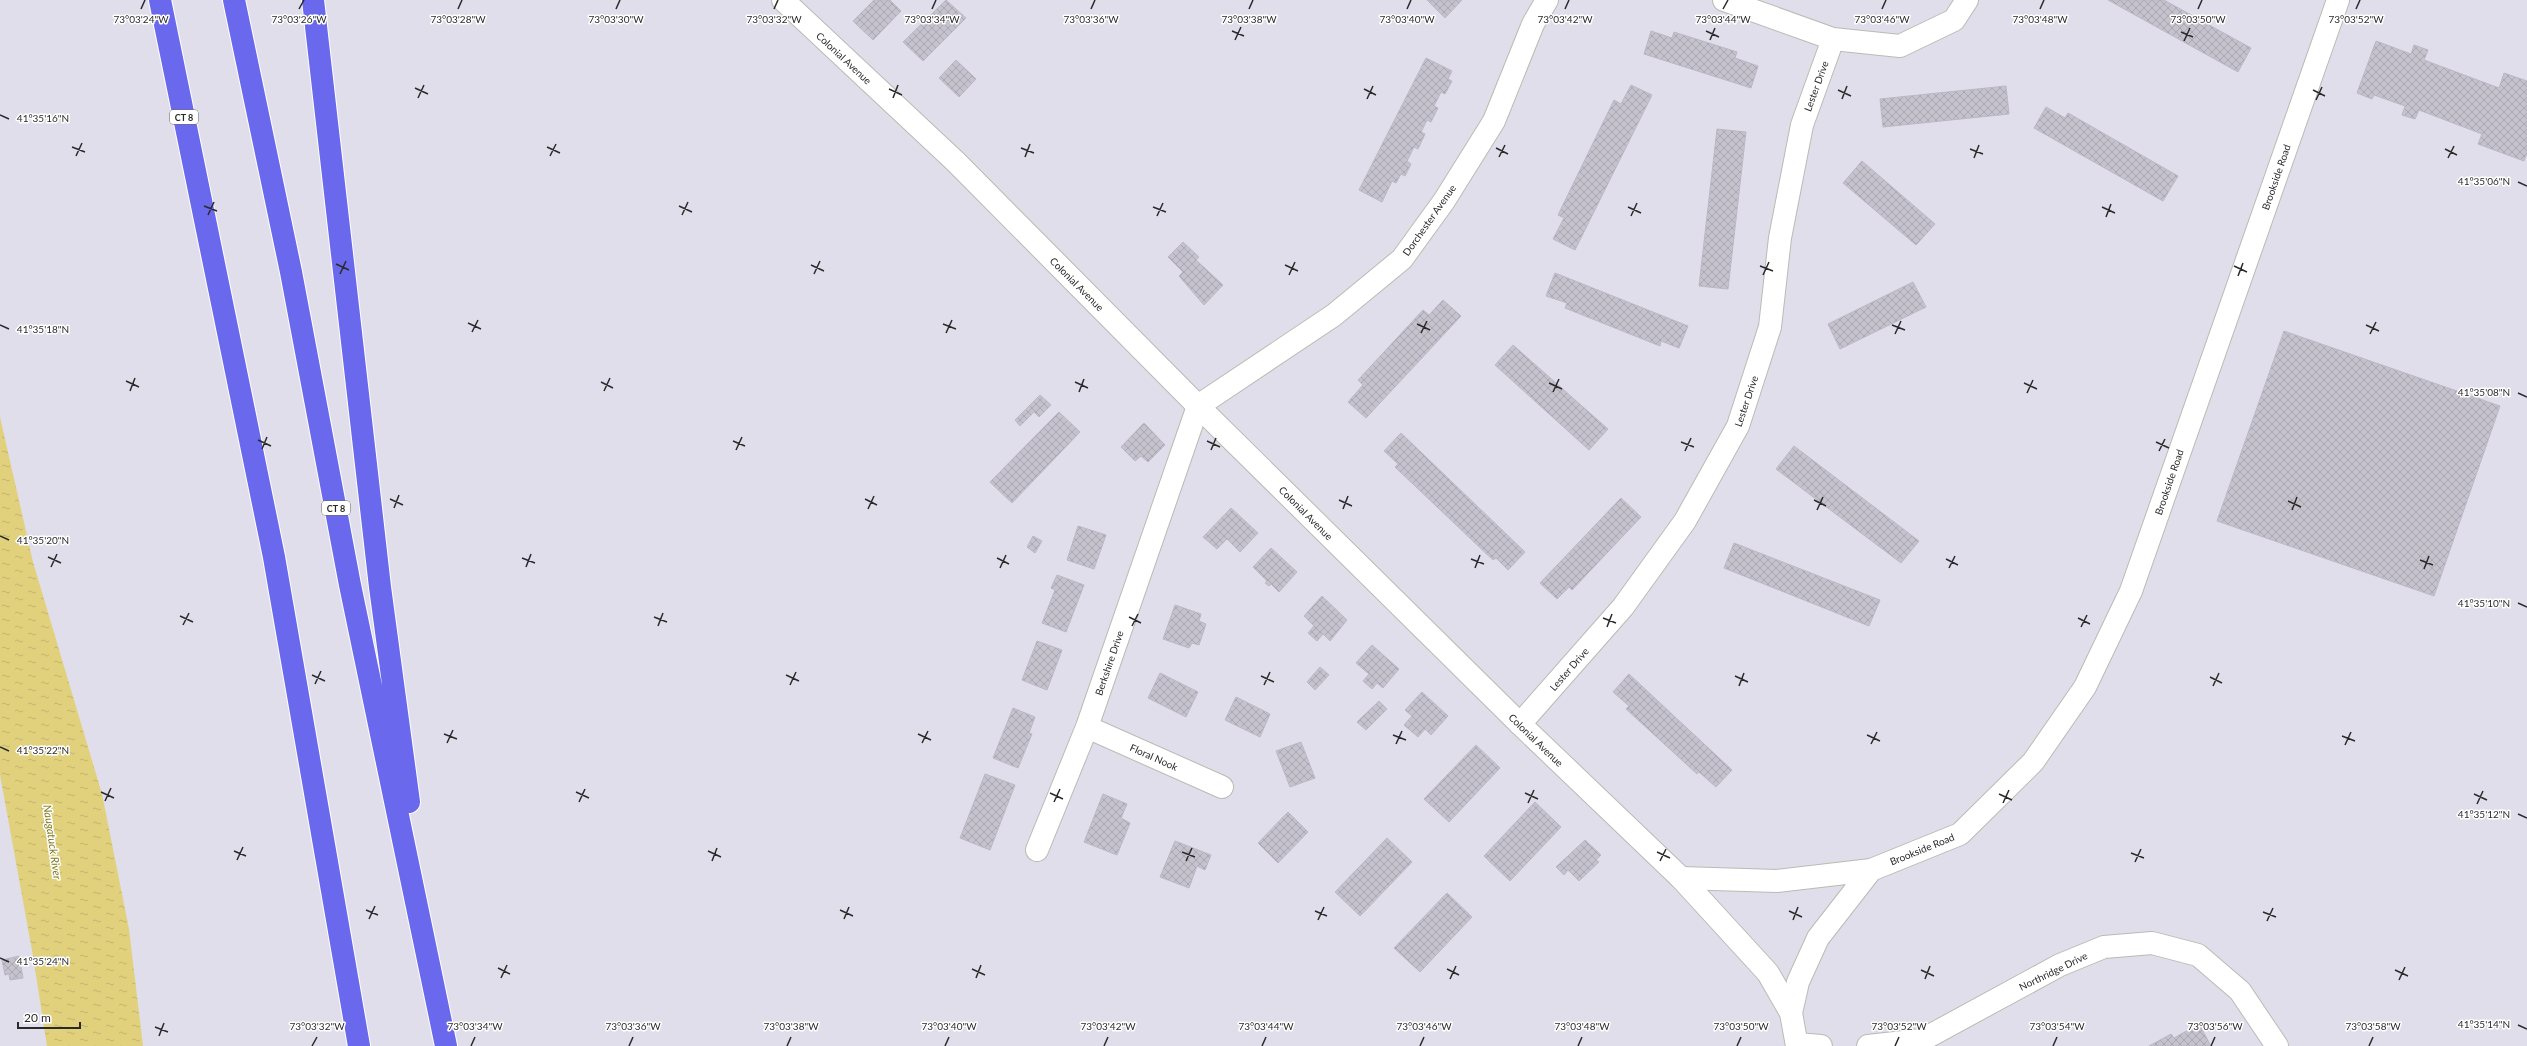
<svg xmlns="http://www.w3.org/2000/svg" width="2527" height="1046" viewBox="0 0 2527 1046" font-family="Lato,sans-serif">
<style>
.water{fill:url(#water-ripples)}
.building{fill:url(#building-cross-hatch);stroke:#bbb8c6}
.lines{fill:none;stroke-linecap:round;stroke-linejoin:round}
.minor-casing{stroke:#b8bcb2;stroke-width:24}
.tertiary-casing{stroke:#b8bcb2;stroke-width:24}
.motorway-casing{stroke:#fff;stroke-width:24}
.minor{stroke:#fff;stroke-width:22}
.tertiary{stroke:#fff;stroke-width:22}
.motorway{stroke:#6a68ec;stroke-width:22}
.ticks{fill:none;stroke:#2a2a2a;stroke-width:1.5}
.labels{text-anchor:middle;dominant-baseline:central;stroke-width:3;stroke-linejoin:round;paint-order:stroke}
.shield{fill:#fff;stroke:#6a6a6a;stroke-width:1}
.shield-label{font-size:9px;font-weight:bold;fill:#2a2a2a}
.street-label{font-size:10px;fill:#2a2a2a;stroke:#fff}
.water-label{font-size:11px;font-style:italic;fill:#80781c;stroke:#fff}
.ticks-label{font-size:10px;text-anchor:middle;fill:#2a2a2a;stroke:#fff;stroke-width:3;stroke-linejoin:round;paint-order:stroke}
</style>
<defs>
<pattern id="water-ripples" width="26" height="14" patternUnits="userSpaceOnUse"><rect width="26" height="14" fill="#e1d17d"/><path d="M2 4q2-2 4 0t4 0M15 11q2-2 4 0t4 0" fill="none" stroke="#c1b46c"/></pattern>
<pattern id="building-cross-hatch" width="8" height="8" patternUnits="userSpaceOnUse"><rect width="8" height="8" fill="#c5c2cd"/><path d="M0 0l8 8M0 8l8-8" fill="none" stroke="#a9a7b0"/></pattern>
</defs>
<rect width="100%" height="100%" fill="#e0deeb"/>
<path class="water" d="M0 417 33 562 102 794 129 929 143 1046H47L33 956 0 775Z"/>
<path class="building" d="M874 0H890L901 11 873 40 853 21Z
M946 0 966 18 923 61 903 42Z
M1427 0H1462L1445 18Z
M2108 0H2164L2251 48 2238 72Z
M1651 31 1672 38 1674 32 1737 52 1735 58 1758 66 1751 88 1644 54Z
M2376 41 2411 54 2414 45 2428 50 2424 60 2499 88 2504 73 2527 81V153L2524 161 2478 144 2482 134 2419 110 2415 119 2402 115 2405 106 2374 95 2372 99 2357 93Z
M1426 58 1452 71 1448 79 1452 81 1445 94 1441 92 1434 106 1438 108 1431 122 1427 120 1421 132 1425 134 1418 149 1414 147 1407 161 1411 164 1405 176 1401 174 1396 183 1392 181 1382 202 1359 190Z
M956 60 976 79 959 97 939 78Z
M1631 85 1652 95 1575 250 1553 239 1564 218 1558 215 1614 100 1621 104Z
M2006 86 2009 114 1883 127 1880 99Z
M2046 107 2065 118 2068 113 2178 176 2163 201 2034 128Z
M1717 129 1746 132 1728 289 1699 286Z
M1862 161 1935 224 1916 245 1843 183Z
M1183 242 1199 257 1196 260 1223 285 1204 305 1179 276 1183 272 1168 257Z
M1555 273 1688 326 1679 348 1661 341 1660 346 1565 308 1567 303 1546 296Z
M1913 282 1926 307 1840 349 1828 324Z
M1443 300 1461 316 1366 418 1348 402 1363 385 1358 380 1423 310 1429 315Z
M2284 331 2500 406 2434 596 2217 521Z
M1513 345 1608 429 1589 450 1495 365Z
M1040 395 1051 405 1039 417 1034 412 1020 426 1015 420Z
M1059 412 1080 432 1012 503 990 482Z
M1144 423 1165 445 1148 462 1141 456 1135 461 1121 447Z
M1401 433 1525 552 1508 570 1496 558 1493 560 1395 467 1398 464 1384 451Z
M1794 446 1919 541 1901 563 1776 469Z
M1621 498 1641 517 1572 590 1569 587 1557 599 1540 583Z
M1231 508 1258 533 1240 552 1227 539 1217 549 1203 537Z
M1078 526 1106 535 1094 569 1067 560Z
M1033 536 1042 541 1035 553 1027 547Z
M1734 543 1880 600 1869 626 1724 568Z
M1271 548 1297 572 1279 592 1271 584 1269 586 1265 583 1267 581 1253 567Z
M1057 575 1084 585 1066 632 1042 623 1055 590 1051 588Z
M1322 596 1347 620 1330 641 1323 634 1317 641 1308 633 1314 626 1304 616Z
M1175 605 1201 614 1199 621 1206 624 1199 645 1192 643 1189 648 1163 639Z
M1037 641 1062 650 1047 690 1022 680Z
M1372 645 1399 669 1383 688 1377 683 1372 689 1363 681 1369 674 1356 663Z
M1320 667 1329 675 1315 690 1307 682Z
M1160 673 1198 692 1186 717 1148 698Z
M1629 674 1732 770 1716 787 1699 772 1697 774 1626 709 1629 706 1613 692Z
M1422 692 1448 716 1431 735 1425 729 1418 737 1404 725 1412 716 1405 710Z
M1236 697 1270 714 1260 737 1225 720Z
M1379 701 1387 709 1366 730 1357 722Z
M1013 708 1035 717 1029 733 1032 734 1018 768 993 758Z
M1301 742 1315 778 1290 787 1276 751Z
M1476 745 1500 768 1449 822 1424 799Z
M985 774 1015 785 990 850 960 838Z
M1103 794 1127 804 1121 818 1130 823 1117 855 1084 842Z
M1535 802 1561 827 1510 881 1484 856Z
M1288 812 1308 832 1278 863 1258 843Z
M1387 838 1412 862 1360 916 1335 892Z
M1585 840 1601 855 1596 860 1599 862 1579 881 1568 870 1564 875 1556 867Z
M1175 841 1211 855 1205 870 1197 866 1189 888 1160 877Z
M1447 893 1472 917 1420 972 1394 948Z
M19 956 23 978 10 980 9 974 5 975 2 960Z
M2199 1024 2211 1046H2149L2171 1034 2174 1038Z"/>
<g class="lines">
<g class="minor-casing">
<path id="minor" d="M1724 0 1833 39 1900 46 1954 20 1967 0
M1520 724 1623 607 1685 521 1738 426 1770 327 1780 238 1802 125 1833 39
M1087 727 1222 787
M1037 850 1087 727 1198 406 1334 315 1402 259 1444 201 1494 121 1533 24 1547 0
M1681 878 1777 881 1871 870 1960 834 2033 762 2085 687 2131 591 2338 0
M1791 1013 1798 982 1818 938 1871 870
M1797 1044 1821 1046
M1868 1046 1922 1040 2060 965 2104 947 2152 943 2198 955 2240 991 2277 1046"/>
</g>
<g class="tertiary-casing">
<path id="tertiary" d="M783 0 956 162 1198 406 1520 724 1681 878 1768 973 1791 1013 1797 1046"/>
</g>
<g class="motorway-casing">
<path id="motorway" d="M160 0 274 557 359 1046
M234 0 291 272 350 585 446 1046
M313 0 380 587 409 802"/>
</g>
<use href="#minor" class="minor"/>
<use href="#tertiary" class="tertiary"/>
<use href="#motorway" class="motorway"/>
</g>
<path class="ticks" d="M141 9 145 0M299 9 304 0M458 9 462 0M616 9 620 0M774 9 778 0M932 9 936 0M1091 9 1095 0M1249 9 1253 0M1407 9 1411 0M1565 9 1569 0M1723 9 1728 0M1882 9 1886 0M2040 9 2044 0M2198 9 2202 0M2356 9 2360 0M1232 31 1244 36M1706 31 1719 37M2181 32 2193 37M1235 40 1241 27M1710 40 1715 28M2184 41 2190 28M415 88 428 94M889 89 902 95M1364 89 1376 95M1838 90 1851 96M2313 90 2325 96M418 98 424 85M893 98 898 85M1367 99 1373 86M1842 99 1847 86M2316 100 2322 87M0 115 9 119M72 147 85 152M547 147 560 153M1021 148 1034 153M1496 148 1508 154M1970 149 1983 154M2445 149 2457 155M76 156 82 143M550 156 556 144M1025 157 1030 144M1499 157 1505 145M1974 158 1979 145M2448 158 2454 146M2518 182 2527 186M204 206 217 211M679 206 692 212M1153 207 1166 212M1628 207 1641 213M2102 207 2115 213M208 215 214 202M682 215 688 202M1157 216 1163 203M1631 216 1637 203M2106 217 2111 204M336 264 349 270M811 265 824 271M1285 265 1298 271M1760 266 1773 271M2234 266 2247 272M340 274 346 261M814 274 820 261M1289 275 1295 262M1763 275 1769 262M2238 276 2243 263M468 323 481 329M943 324 956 329M1417 324 1430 330M0 325 9 329M1892 325 1905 330M2366 325 2379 331M472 332 478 320M946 333 952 320M1421 333 1427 321M1895 334 1901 321M2370 334 2376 322M126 381 139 387M601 382 613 388M1075 382 1088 388M1549 383 1562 389M2024 383 2037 389M130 391 135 378M604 391 610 378M1079 392 1084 379M1553 392 1559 379M2027 393 2033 380M2518 393 2527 397M258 440 271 446M733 441 745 446M1207 441 1220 447M1681 442 1694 447M2156 442 2169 448M262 449 267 437M736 450 742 437M1211 450 1216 438M1685 451 1691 438M2159 451 2165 439M390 499 403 505M865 499 877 505M1339 500 1352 506M1814 500 1826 506M2288 501 2301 507M394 508 399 495M868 509 874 496M1343 509 1348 496M1817 510 1823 497M2292 510 2297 497M0 536 9 540M48 557 61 563M522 558 535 563M997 558 1009 564M1471 559 1484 564M1946 559 1958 565M2420 560 2433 565M51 567 57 554M526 567 531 554M1000 568 1006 555M1475 568 1480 555M1949 568 1955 556M2424 569 2429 556M2518 603 2527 607M180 616 193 622M654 617 667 622M1129 617 1141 623M1603 618 1616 623M2078 618 2090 624M183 625 189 613M658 626 663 613M1132 626 1138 614M1607 627 1612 614M2081 627 2087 615M312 675 325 681M786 675 799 681M1261 676 1274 682M1735 676 1748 682M2210 677 2222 683M315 684 321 671M790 685 796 672M1264 685 1270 672M1739 686 1744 673M2213 686 2219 673M444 734 457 739M918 734 931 740M1393 735 1406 740M1867 735 1880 741M2342 736 2355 741M447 743 453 730M922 743 928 731M1396 744 1402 731M1871 744 1877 732M2345 745 2351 732M0 747 9 751M101 792 114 798M576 792 589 798M1050 793 1063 799M1525 793 1538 799M1999 794 2012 800M2474 794 2487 800M105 801 111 788M579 802 585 789M1054 802 1060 789M1528 803 1534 790M2003 803 2009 790M2477 804 2483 791M2518 814 2527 818M234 851 246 856M708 851 721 857M1182 852 1195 857M1657 852 1670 858M2131 853 2144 858M237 860 243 847M712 861 717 848M1186 861 1192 848M1660 861 1666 849M2135 862 2141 849M366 910 378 915M840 910 853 916M1315 911 1327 916M1789 911 1802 917M2263 912 2276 917M369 919 375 906M844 919 849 907M1318 920 1324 907M1793 920 1798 907M2267 921 2273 908M0 958 9 962M498 968 510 974M972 969 985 975M1447 969 1459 975M1921 970 1934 976M2395 970 2408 976M501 978 507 965M976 978 981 965M1450 979 1456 966M1925 979 1930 966M2399 980 2405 967M2518 1025 2527 1029M155 1027 168 1032M159 1036 164 1023M312 1046 317 1037M471 1046 475 1037M629 1046 633 1037M787 1046 791 1037M945 1046 949 1037M1104 1046 1108 1037M1262 1046 1266 1037M1420 1046 1424 1037M1578 1046 1582 1037M1737 1046 1741 1037M1895 1046 1899 1037M2053 1046 2057 1037M2211 1046 2215 1037M2369 1046 2373 1037"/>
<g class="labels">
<g class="shield">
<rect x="170" y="110" width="28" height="14" rx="3"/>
<rect x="322" y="501" width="28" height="14" rx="3"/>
</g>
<g class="shield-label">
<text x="184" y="117">CT 8</text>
<text x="336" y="508">CT 8</text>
</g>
<g class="street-label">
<text transform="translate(844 58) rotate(43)">Colonial Avenue</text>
<text transform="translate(1816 86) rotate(-70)">Lester Drive</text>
<text transform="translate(2276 177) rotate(-71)">Brookside Road</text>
<text transform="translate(1429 220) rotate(-55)">Dorchester Avenue</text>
<text transform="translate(1077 284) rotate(45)">Colonial Avenue</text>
<text transform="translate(1746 401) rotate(-71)">Lester Drive</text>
<text transform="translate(2169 482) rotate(-71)">Brookside Road</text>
<text transform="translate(1306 513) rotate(45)">Colonial Avenue</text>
<text transform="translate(1109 663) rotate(-71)">Berkshire Drive</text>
<text transform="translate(1569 669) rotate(-49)">Lester Drive</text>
<text transform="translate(1536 740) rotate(44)">Colonial Avenue</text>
<text transform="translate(1154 757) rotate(24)">Floral Nook</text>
<text transform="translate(1922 849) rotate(-22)">Brookside Road</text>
<text transform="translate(2053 971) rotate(-26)">Northridge Drive</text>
</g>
<g class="water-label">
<text transform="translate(53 842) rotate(82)">Naugatuck River</text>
</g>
</g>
<g class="ticks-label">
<text x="141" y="23">73°03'24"W</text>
<text x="299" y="23">73°03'26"W</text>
<text x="458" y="23">73°03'28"W</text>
<text x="616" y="23">73°03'30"W</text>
<text x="774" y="23">73°03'32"W</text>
<text x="932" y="23">73°03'34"W</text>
<text x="1091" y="23">73°03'36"W</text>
<text x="1249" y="23">73°03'38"W</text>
<text x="1407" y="23">73°03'40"W</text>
<text x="1565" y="23">73°03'42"W</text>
<text x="1723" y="23">73°03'44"W</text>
<text x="1882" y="23">73°03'46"W</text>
<text x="2040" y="23">73°03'48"W</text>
<text x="2198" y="23">73°03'50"W</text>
<text x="2356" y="23">73°03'52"W</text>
<text x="43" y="122">41°35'16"N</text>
<text x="2484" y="185">41°35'06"N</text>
<text x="43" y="333">41°35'18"N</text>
<text x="2484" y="396">41°35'08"N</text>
<text x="43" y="544">41°35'20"N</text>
<text x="2484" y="607">41°35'10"N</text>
<text x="43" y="754">41°35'22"N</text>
<text x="2484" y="818">41°35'12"N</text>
<text x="43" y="965">41°35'24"N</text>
<text x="2484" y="1028">41°35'14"N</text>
<text x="317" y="1030">73°03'32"W</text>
<text x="475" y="1030">73°03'34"W</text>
<text x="633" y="1030">73°03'36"W</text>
<text x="791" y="1030">73°03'38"W</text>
<text x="949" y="1030">73°03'40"W</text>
<text x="1108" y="1030">73°03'42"W</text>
<text x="1266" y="1030">73°03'44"W</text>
<text x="1424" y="1030">73°03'46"W</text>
<text x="1582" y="1030">73°03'48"W</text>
<text x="1741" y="1030">73°03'50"W</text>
<text x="1899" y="1030">73°03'52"W</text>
<text x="2057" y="1030">73°03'54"W</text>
<text x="2215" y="1030">73°03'56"W</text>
<text x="2373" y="1030">73°03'58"W</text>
</g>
<path d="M18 1022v6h62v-6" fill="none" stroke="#2a2a2a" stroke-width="2"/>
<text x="24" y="1022" font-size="12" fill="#2a2a2a" stroke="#ffffff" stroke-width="3" paint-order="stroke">20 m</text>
</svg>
